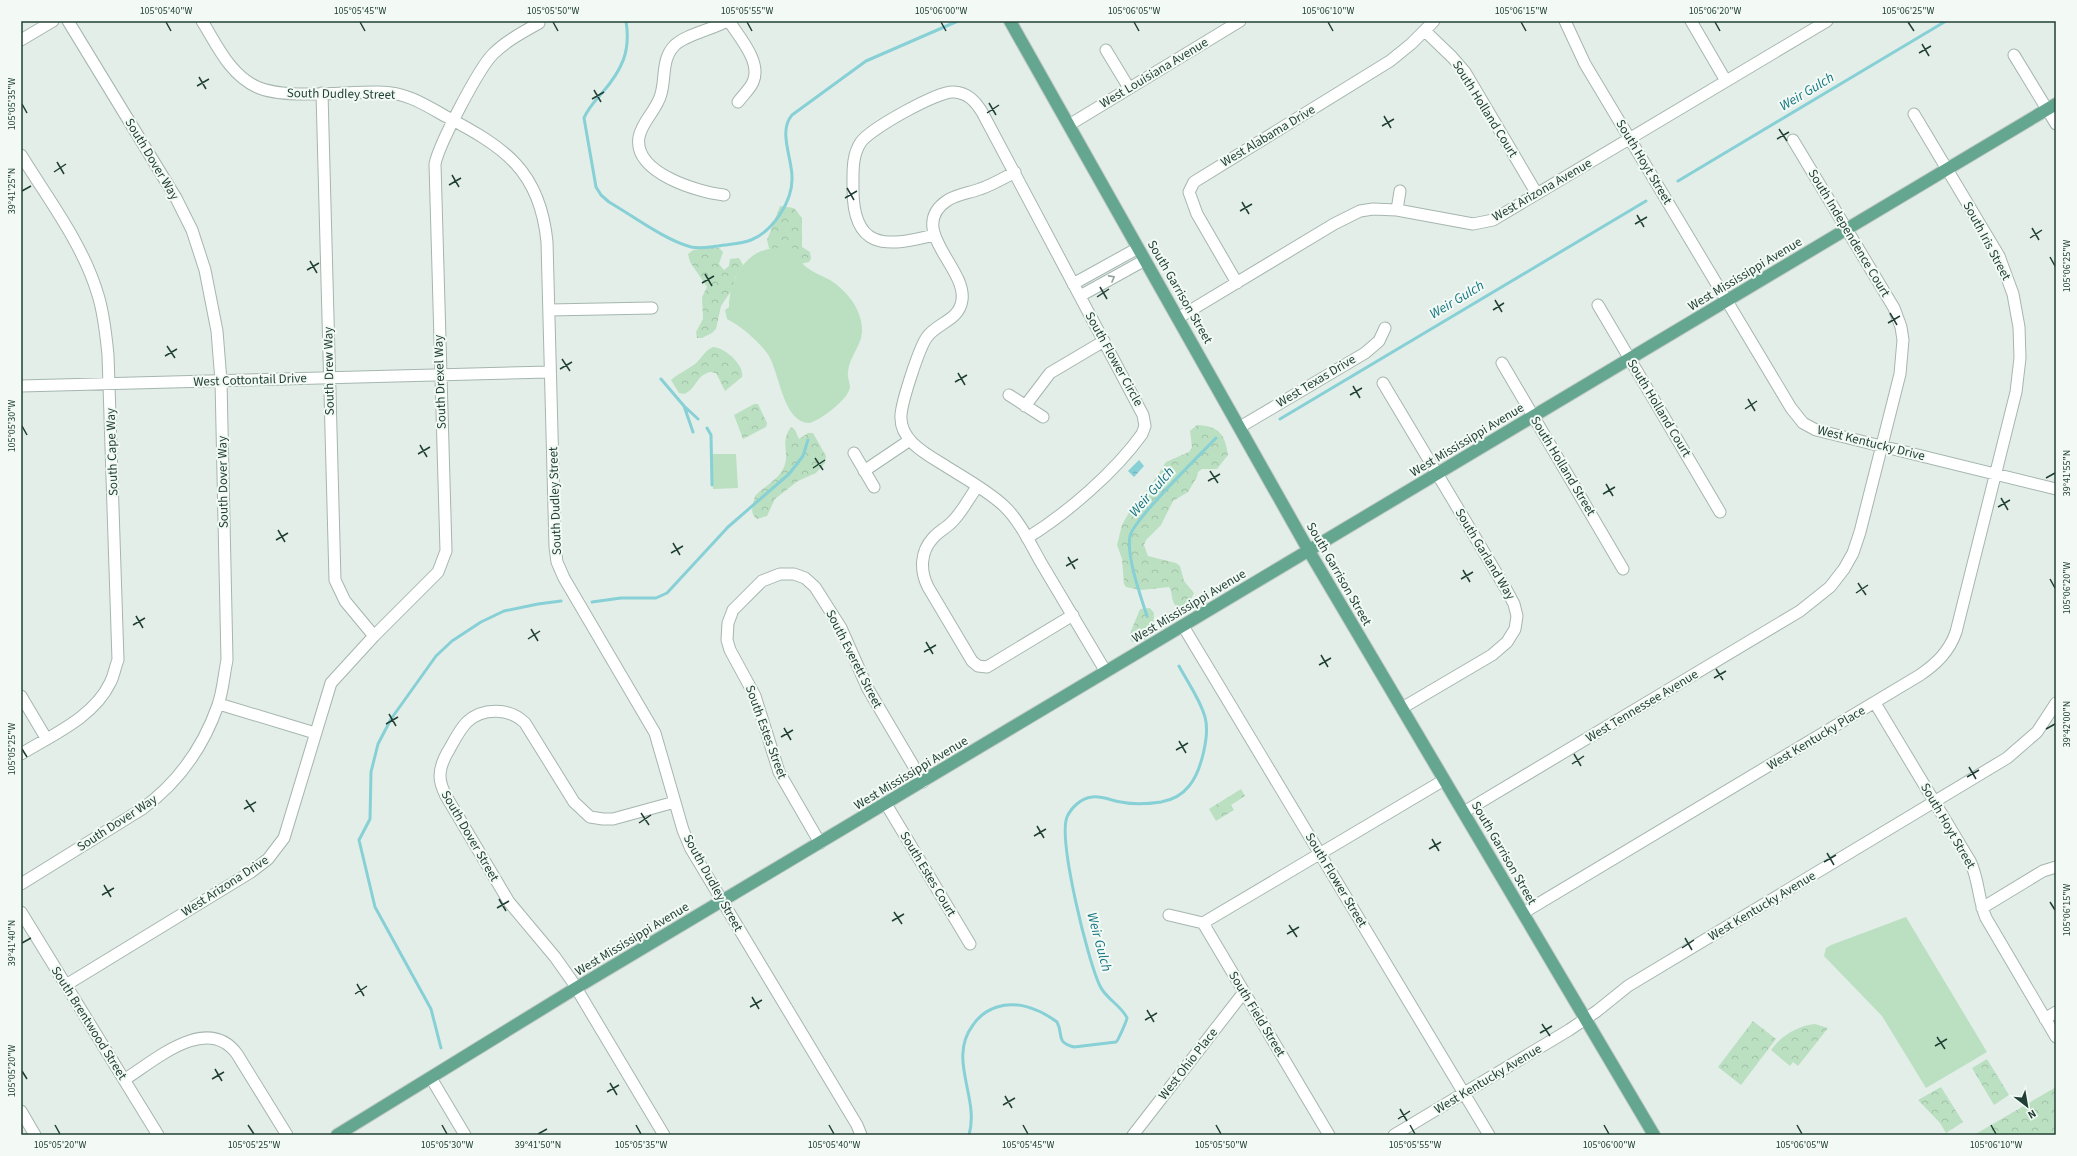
<svg xmlns="http://www.w3.org/2000/svg" width="2077" height="1156" viewBox="0 0 2077 1156" font-family="'Source Sans 3',sans-serif">
<style>
.forest{fill:url(#forest-crowns)}
.garden{fill:#bae0c1}
.water{fill:url(#water-ripples)}
.lines{fill:none;stroke-linecap:round;stroke-linejoin:round}
.stream{stroke:#87d0d6;stroke-width:3}
.minor-casing{stroke:#a5b6af;stroke-width:13}
.major-casing{stroke:#c1cac6;stroke-width:14}
.minor{stroke:#fff;stroke-width:11}
.major{stroke:#64a690;stroke-width:12}
.oneway{stroke:#90a09a}
.ticks{fill:none;stroke:#214035;stroke-width:1.5}
.labels{text-anchor:middle;dominant-baseline:central;stroke-width:4;stroke-linejoin:round;paint-order:stroke}
.street-label{font-size:13px;fill:#214035;stroke:#f3faf6}
.water-label{font-size:14px;font-style:italic;fill:#167781;stroke:#f3faf6}
.neatline{fill:none;stroke:#214035;stroke-width:1.5}
.ticks-label{font-size:10px;text-anchor:middle;fill:#214035}
</style>
<defs>
<pattern id="forest-crowns" width="20" height="18" patternUnits="userSpaceOnUse"><rect width="20" height="18" fill="#bae0c1"/><path d="M2 6a3 3 0 1 1 6 0M12 15a3 3 0 1 1 6 0" fill="none" stroke="#a0c1a6"/></pattern>
<pattern id="water-ripples" width="26" height="14" patternUnits="userSpaceOnUse"><rect width="26" height="14" fill="#87d0d6"/><path d="M2 4q2-2 4 0t4 0M15 11q2-2 4 0t4 0" fill="none" stroke="#6eaaae"/></pattern>
</defs>
<rect width="100%" height="100%" fill="#e3eee8"/>
<path class="forest" d="M780 206 794 208 802 218V247L810 252 811 259 809 262 800 264 769 248 767 240Z
M714 247 719 248 723 252 719 264 724 270 729 266 730 259 739 258 743 265 735 278 733 288 721 306 716 329 712 333 702 338H697L696 332 703 319 702 297 707 287 690 262 688 254 693 250Z
M713 347C724 347 745 365 742 377L725 391 716 373 710 372C695 376 697 389 684 394L679 393 671 380C679 373 687 370 695 364 701 359 705 350 713 347Z
M754 404H758L767 423 766 427 743 439 734 415Z
M1197 425C1218 426 1225 433 1228 455L1217 469H1202L1198 472 1197 477 1188 492 1173 501 1161 525 1146 540 1144 545 1148 556 1176 563 1180 566 1184 581 1194 593 1189 603 1181 607 1176 606C1170 599 1173 592 1169 587L1141 590 1126 587 1124 584 1122 559 1117 545 1122 525 1131 509 1152 484 1166 462 1189 452 1192 447 1190 431Z
M791 427 795 430 799 439 808 433H813L826 456 825 463 816 473 798 481 775 499 767 516 757 519C749 513 753 505 755 496 765 485 780 480 785 464 789 453 780 442 791 427Z
M1150 608 1154 613 1153 632 1145 640 1132 642 1129 636 1140 609Z
M1241 789 1245 796 1231 805 1234 810 1216 821 1209 809Z
M1753 1021 1776 1039 1741 1085 1718 1067Z
M1815 1024 1828 1028 1798 1066 1793 1062 1790 1066 1771 1050C1781 1036 1797 1026 1815 1024Z
M1987 1059 2009 1095 1994 1105 1972 1068Z
M1941 1087 1963 1122 1946 1133 1940 1123 1918 1100Z
M2056 1087V1135H1974Z"/>
<path class="garden" d="M792 247C796 253 799 260 804 265 811 272 821 275 830 280 847 291 863 310 862 332 861 347 849 357 848 372 847 377 850 382 850 387 849 399 822 419 810 423 782 423 780 371 767 353 757 340 741 326 727 319L725 310 729 307C729 284 742 256 765 250 774 247 783 249 792 247Z
M712 454H736L738 488 713 489Z
M1906 917 1987 1052 1926 1088 1882 1016 1824 956 1826 948 1831 945Z"/>
<path class="water" d="M1139 460 1144 466 1134 477 1128 471Z"/>
<g class="lines">
<path class="stream" d="M626 21C631 51 622 70 602 93 595 101 588 108 584 118L596 187 601 195 609 202C633 216 665 240 691 247 700 249 709 247 718 246 729 244 741 244 751 240 773 231 793 201 792 177 792 158 778 131 792 115L866 61 958 21
M1678 181 1946 21
M661 379 684 406 698 419
M684 406 693 432
M1280 419 1646 201
M707 428 711 435 712 485
M592 602 621 598H656L667 593 728 527 789 474 803 456 808 440
M1147 616C1141 597 1126 556 1130 536 1134 519 1200 455 1216 438
M441 1048 431 1009 375 907 359 840 370 819 371 772 378 744 391 719 436 656 452 641 481 622 504 611 538 604 561 601
M969 1135C980 1098 947 1059 973 1025 979 1016 988 1010 997 1007 1018 1000 1041 1010 1057 1022 1064 1035 1055 1042 1074 1047L1116 1042C1118 1041 1127 1020 1127 1018 1121 1005 1106 999 1100 986 1088 962 1058 840 1067 817 1071 808 1081 798 1092 797 1101 795 1112 801 1121 802 1134 805 1148 804 1161 802 1172 800 1182 795 1189 786 1201 772 1210 735 1205 717 1200 699 1188 683 1179 666"/>
<g class="minor-casing">
<path id="minor" d="M202 21C217 45 230 75 257 87 285 100 348 91 380 92 405 92 424 104 445 116 504 147 540 170 547 242L555 547 557 562 564 578 655 733 683 830 691 849 857 1125 861 1135
M729 21C739 37 762 62 753 82 750 89 743 95 738 102
M1565 21 1585 64 1791 408 1803 423 1816 430 2056 489
M1691 21 1726 81
M1425 31 1452 57 1465 72 1537 194
M21 40 53 21
M1106 50 1129 88
M2014 55 2056 124
M322 93 335 580 345 601 374 636
M1069 125 1240 21
M21 155C48 199 83 244 98 295 104 314 106 335 108 355L118 660C115 667 114 676 110 683 94 717 52 735 21 754
M1015 172C1004 178 992 185 980 189 969 193 958 194 948 200 905 228 967 268 962 300 959 321 938 322 927 337 919 348 902 401 901 415 899 440 926 454 944 465 964 478 987 490 1004 506 1019 520 1030 543 1040 561 1062 598 1084 635 1106 672
M724 195C698 192 633 173 639 137 642 121 657 110 661 94 666 77 661 59 675 45 687 34 711 30 727 21
M1397 210 1400 191
M934 235C884 248 852 249 853 186 853 171 852 155 861 142 870 129 939 90 954 92 968 93 975 101 982 112L1143 415 1145 426 1142 434C1115 472 1066 514 1027 538
M1237 283 1197 214 1189 192 1194 182 1390 61 1411 44 1434 21
M1073 284 1138 248
M1080 296 1145 260
M1598 305 1720 512
M549 310 652 308
M1178 318 1334 224 1360 211 1373 209 1397 210 1473 224 1493 220 1827 21
M1502 363 1623 569
M1383 383 1506 589 1514 604 1517 616 1515 629 1507 642 1492 655 1402 708
M21 386 550 372
M1009 395 1043 417
M1025 406 1050 373 1104 341
M1240 427 1365 353 1379 341 1385 328
M854 453 874 487
M864 471 910 440
M977 487C969 498 962 512 952 522 946 528 938 532 933 538 920 552 920 571 928 587L972 661 978 666 987 667 1073 615
M1183 626 1489 1135
M21 696 46 738
M1875 703 1970 861C1979 879 1978 900 1986 918L2056 1037
M219 704 315 733
M886 804 970 944
M1464 812 1800 611 1830 587 1844 569 1853 553 1860 532 1900 374 1903 340 1901 327 1894 308 1793 140
M820 843 779 772 755 696 730 650 727 640 728 623 733 610 762 581 780 574H794L805 578 815 587 841 628 868 689 923 782
M21 884 142 809C179 782 203 748 218 705 223 691 224 674 227 660L221 381 217 331 205 270 192 230 176 198 68 21
M1982 908 2043 871 2056 867
M21 912 158 1135
M1523 913 1920 675C1936 664 1949 652 1956 632L2016 392 2020 358 2019 327 2013 294 1999 256 1914 114
M1169 915 1203 923 1329 1135
M1203 923 1444 780
M66 985 251 872 268 859 284 838 331 683 374 636 438 572 446 551 435 164C439 144 479 68 493 54 506 41 523 32 539 23
M2045 1019 2056 1012
M431 1078 465 1135
M124 1080C154 1061 207 1013 237 1054L287 1135
M21 1111 35 1135
M664 1135 572 981 555 957 509 902 446 796C443 790 440 783 440 776 440 766 445 756 450 748 455 739 460 729 467 722 483 707 510 708 525 723L574 802 590 817 603 819H613L675 802
M1133 1135 1244 992
M1394 1135 1569 1030 1597 1011 1628 986 2007 758 2037 732 2056 703"/>
</g>
<g class="major-casing">
<path id="major" d="M1010 21 1309 551 1654 1135
M337 1135 576 988 2056 104"/>
</g>
<use href="#minor" class="minor"/>
<use href="#major" class="major"/>
</g>
<defs><path id="oneway-chevron" d="M-2-3.5L2.5 0L-2 3.5" fill="none" stroke-width="1.6" stroke-linecap="round" stroke-linejoin="round"/></defs>
<use class="oneway" href="#oneway-chevron" transform="translate(1112 278) rotate(-29)"/>
<path class="ticks" d="M166 22 171 31M360 22 365 31M553 22 558 31M747 22 752 31M941 22 946 31M1134 22 1139 31M1328 22 1333 31M1521 22 1526 31M1715 22 1720 31M1908 22 1914 31M1922 44 1929 56M1919 53 1931 46M199 77 206 89M197 86 209 79M594 90 601 102M592 99 604 92M989 103 996 115M22 104 27 113M987 113 999 105M1384 116 1391 128M1382 126 1394 119M1779 129 1787 141M1777 139 1789 132M57 162 64 174M54 172 66 164M452 175 459 187M449 185 461 178M847 188 854 200M22 191 31 186M845 198 857 191M1242 202 1249 214M1240 211 1252 204M1637 215 1644 227M1635 224 1647 217M2032 228 2039 240M2030 238 2042 230M2050 257 2055 266M310 261 317 273M307 270 319 263M705 274 712 286M702 283 714 276M1100 287 1107 299M1097 297 1109 289M1495 300 1502 312M1493 310 1504 303M1890 313 1897 325M1888 323 1900 316M167 346 175 358M165 356 177 349M562 359 570 371M560 369 572 362M958 373 965 385M955 382 967 375M1353 386 1360 398M1350 395 1362 388M1748 399 1755 411M1745 409 1757 401M22 426 27 435M420 445 427 457M418 454 430 447M815 458 823 470M813 468 825 460M1210 471 1218 483M2046 478 2055 473M1208 481 1220 474M1606 484 1613 496M1603 494 1615 487M2001 498 2008 510M1998 507 2010 500M278 530 285 542M276 540 288 533M673 543 680 555M671 553 683 546M1068 557 1075 569M1066 566 1078 559M1463 570 1470 582M1461 579 1473 572M2050 579 2055 588M1858 583 1866 595M1856 593 1868 585M136 616 143 628M133 625 145 618M531 629 538 641M528 639 540 631M926 642 933 654M924 652 936 645M1321 655 1328 667M1319 665 1331 658M1716 669 1723 680M1714 678 1726 671M389 714 396 726M386 724 398 717M784 728 791 740M2046 729 2055 724M781 737 793 730M1179 741 1186 753M22 749 27 757M1176 750 1188 743M1574 754 1581 766M1572 764 1584 756M1969 767 1976 779M1967 777 1979 770M246 800 254 812M244 809 256 802M641 813 649 825M639 823 651 815M1037 826 1044 838M1034 836 1046 829M1432 839 1439 851M1429 849 1441 842M1827 853 1834 865M1824 862 1836 855M104 885 111 897M102 895 114 888M499 899 506 911M2050 902 2055 910M497 908 509 901M894 912 902 924M892 921 904 914M1289 925 1297 937M1287 934 1299 927M1685 938 1692 950M22 943 31 938M1682 948 1694 940M357 984 364 996M355 994 367 986M752 997 759 1009M750 1007 762 1000M1147 1010 1154 1022M1145 1020 1157 1013M1542 1024 1550 1036M1540 1033 1552 1026M1937 1037 1945 1049M1935 1046 1947 1039M215 1069 222 1081M22 1071 27 1079M212 1079 224 1072M610 1083 617 1095M607 1092 619 1085M1005 1096 1012 1108M1003 1105 1015 1098M1400 1109 1407 1121M1398 1119 1410 1111M55 1125 60 1134M248 1125 254 1134M442 1125 447 1134M636 1125 641 1134M829 1125 834 1134M1023 1125 1028 1134M1216 1125 1221 1134M1410 1125 1415 1134M1604 1125 1609 1134M1797 1125 1802 1134M1991 1125 1996 1134M538 1134 547 1129"/>
<g class="labels">
<g class="street-label">
<text transform="translate(1154 73) rotate(-31)">West Louisiana Avenue</text>
<text transform="translate(341 94) rotate(1)">South Dudley Street</text>
<text transform="translate(1485 109) rotate(58)">South Holland Court</text>
<text transform="translate(1268 136) rotate(-31)">West Alabama Drive</text>
<text transform="translate(152 159) rotate(59)">South Dover Way</text>
<text transform="translate(1644 162) rotate(59)">South Hoyt Street</text>
<text transform="translate(1542 190) rotate(-30)">West Arizona Avenue</text>
<text transform="translate(1849 233) rotate(59)">South Independence Court</text>
<text transform="translate(1987 241) rotate(62)">South Iris Street</text>
<text transform="translate(1745 274) rotate(-31)">West Mississippi Avenue</text>
<text transform="translate(1180 292) rotate(60)">South Garrison Street</text>
<text transform="translate(1114 359) rotate(61)">South Flower Circle</text>
<text transform="translate(329 371) rotate(-91)">South Drew Way</text>
<text transform="translate(250 380) rotate(-2)">West Cottontail Drive</text>
<text transform="translate(1316 381) rotate(-31)">West Texas Drive</text>
<text transform="translate(440 382) rotate(-92)">South Drexel Way</text>
<text transform="translate(1659 408) rotate(59)">South Holland Court</text>
<text transform="translate(1467 440) rotate(-31)">West Mississippi Avenue</text>
<text transform="translate(1871 443) rotate(14)">West Kentucky Drive</text>
<text transform="translate(112 452) rotate(-92)">South Cape Way</text>
<text transform="translate(1563 466) rotate(59)">South Holland Street</text>
<text transform="translate(223 482) rotate(-91)">South Dover Way</text>
<text transform="translate(555 501) rotate(-92)">South Dudley Street</text>
<text transform="translate(1485 554) rotate(59)">South Garland Way</text>
<text transform="translate(1339 574) rotate(60)">South Garrison Street</text>
<text transform="translate(1189 606) rotate(-31)">West Mississippi Avenue</text>
<text transform="translate(854 659) rotate(63)">South Everett Street</text>
<text transform="translate(1642 706) rotate(-31)">West Tennessee Avenue</text>
<text transform="translate(766 732) rotate(70)">South Estes Street</text>
<text transform="translate(1816 738) rotate(-31)">West Kentucky Place</text>
<text transform="translate(911 773) rotate(-31)">West Mississippi Avenue</text>
<text transform="translate(117 823) rotate(-33)">South Dover Way</text>
<text transform="translate(1948 826) rotate(60)">South Hoyt Street</text>
<text transform="translate(470 836) rotate(60)">South Dover Street</text>
<text transform="translate(1504 853) rotate(60)">South Garrison Street</text>
<text transform="translate(928 874) rotate(59)">South Estes Court</text>
<text transform="translate(1336 880) rotate(59)">South Flower Street</text>
<text transform="translate(713 883) rotate(61)">South Dudley Street</text>
<text transform="translate(225 886) rotate(-33)">West Arizona Drive</text>
<text transform="translate(1762 906) rotate(-31)">West Kentucky Avenue</text>
<text transform="translate(632 939) rotate(-31)">West Mississippi Avenue</text>
<text transform="translate(1257 1014) rotate(59)">South Field Street</text>
<text transform="translate(89 1023) rotate(58)">South Brentwood Street</text>
<text transform="translate(1188 1064) rotate(-52)">West Ohio Place</text>
<text transform="translate(1488 1079) rotate(-31)">West Kentucky Avenue</text>
</g>
<g class="water-label">
<text transform="translate(1807 92) rotate(-31)">Weir Gulch</text>
<text transform="translate(1457 300) rotate(-31)">Weir Gulch</text>
<text transform="translate(1152 492) rotate(-49)">Weir Gulch</text>
<text transform="translate(1099 942) rotate(75)">Weir Gulch</text>
</g>
</g>
<rect width="2077" height="1156" fill="none" stroke="#f3faf6" stroke-width="44"/>
<g transform="translate(2027 1106) rotate(149)" stroke="#f3faf6" stroke-width="3" paint-order="stroke">
<path d="M0-3L7 15L0 10L-7 15Z" fill="#214035"/>
<text y="-6" font-size="11" font-weight="bold" text-anchor="middle" fill="#214035">N</text>
</g>
<rect x="22" y="22" width="2033" height="1112" class="neatline"/>
<g class="ticks-label">
<text x="166" y="14">105°05'40"W</text>
<text x="360" y="14">105°05'45"W</text>
<text x="553" y="14">105°05'50"W</text>
<text x="747" y="14">105°05'55"W</text>
<text x="941" y="14">105°06'00"W</text>
<text x="1134" y="14">105°06'05"W</text>
<text x="1328" y="14">105°06'10"W</text>
<text x="1521" y="14">105°06'15"W</text>
<text x="1715" y="14">105°06'20"W</text>
<text x="1908" y="14">105°06'25"W</text>
<text transform="translate(11 104) rotate(-90)" y="4">105°05'35"W</text>
<text transform="translate(11 191) rotate(-90)" y="4">39°41'25"N</text>
<text transform="translate(2066 266) rotate(-90)" y="4">105°06'25"W</text>
<text transform="translate(11 426) rotate(-90)" y="4">105°05'30"W</text>
<text transform="translate(2066 473) rotate(-90)" y="4">39°41'55"N</text>
<text transform="translate(2066 588) rotate(-90)" y="4">105°06'20"W</text>
<text transform="translate(2066 724) rotate(-90)" y="4">39°42'00"N</text>
<text transform="translate(11 749) rotate(-90)" y="4">105°05'25"W</text>
<text transform="translate(2066 910) rotate(-90)" y="4">105°06'15"W</text>
<text transform="translate(11 943) rotate(-90)" y="4">39°41'40"N</text>
<text transform="translate(11 1071) rotate(-90)" y="4">105°05'20"W</text>
<text x="60" y="1148">105°05'20"W</text>
<text x="254" y="1148">105°05'25"W</text>
<text x="447" y="1148">105°05'30"W</text>
<text x="538" y="1148">39°41'50"N</text>
<text x="641" y="1148">105°05'35"W</text>
<text x="834" y="1148">105°05'40"W</text>
<text x="1028" y="1148">105°05'45"W</text>
<text x="1221" y="1148">105°05'50"W</text>
<text x="1415" y="1148">105°05'55"W</text>
<text x="1609" y="1148">105°06'00"W</text>
<text x="1802" y="1148">105°06'05"W</text>
<text x="1996" y="1148">105°06'10"W</text>
</g>
</svg>
